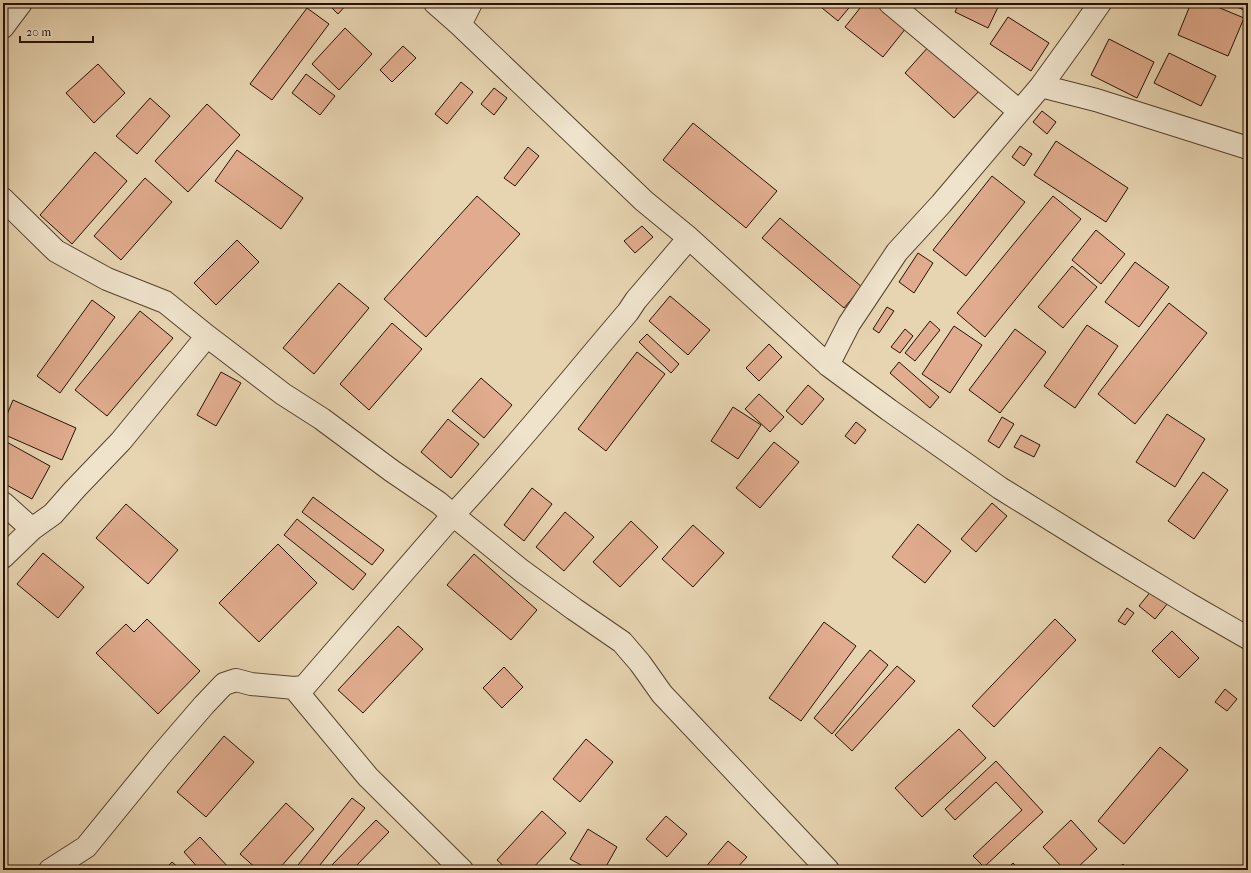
<svg xmlns="http://www.w3.org/2000/svg" width="1251" height="873" viewBox="0 0 1251 873" font-family="'IM FELL French Canon',serif">
<style>
.building{fill:#e0ab8e;stroke:#261203}
.lines{fill:none;stroke-linecap:round;stroke-linejoin:round}
.minor-casing{stroke:#56422e;stroke-width:24}
.minor{stroke:#efe3cc;stroke-width:22}
</style>
<rect width="100%" height="100%" fill="#e7d4b1"/>
<filter id="stains"><feTurbulence type="fractalNoise" baseFrequency=".005" numOctaves="4"/><feColorMatrix values="0 0 0 0 .2 0 0 0 0 .09 0 0 0 0 .02 0 0 0 .5 -.17"/></filter>
<radialGradient id="worn" r=".72"><stop offset=".6" stop-color="#630" stop-opacity="0"/><stop offset="1" stop-color="#630" stop-opacity=".3"/></radialGradient>
<path class="building" d="M327 3H348L338 14Z
M816 3H853L838 21Z
M864 3H875L906 28 883 57 845 27Z
M959 3H1000L988 28 955 12Z
M1191 3H1208L1244 18 1228 56 1178 35Z
M1228 3H1248V6L1246 11Z
M307 8 329 24 272 100 250 84Z
M1008 17 1049 43 1031 71 990 44Z
M345 28 372 54 339 90 312 64Z
M1109 39 1154 62 1137 98 1091 75Z
M930 45 980 90 954 118 905 73Z
M403 46 416 58 392 82 380 70Z
M1169 53 1216 76 1201 106 1154 83Z
M98 64 125 93 94 123 66 93Z
M306 74 335 96 320 115 292 93Z
M461 82 473 92 447 124 435 114Z
M494 88 507 98 494 115 481 104Z
M150 98 170 116 137 154 116 136Z
M207 104 240 135 188 192 155 161Z
M1042 111 1056 122 1047 134 1033 122Z
M693 123 777 191 746 228 663 160Z
M1056 141 1128 188 1106 222 1034 175Z
M1020 146 1032 154 1024 166 1012 157Z
M528 147 539 156 515 186 504 178Z
M237 150 303 198 281 229 215 181Z
M95 152 127 181 72 244 40 215Z
M992 176 1025 202 966 276 933 250Z
M145 178 172 202 121 260 94 236Z
M477 196 520 234 426 337 384 299Z
M1053 196 1081 219 985 337 957 313Z
M780 218 862 287 844 308 762 238Z
M642 226 653 237 635 253 624 241Z
M1096 230 1125 254 1101 284 1072 260Z
M237 240 259 262 216 305 194 283Z
M918 253 933 263 914 293 899 282Z
M1135 262 1169 287 1139 327 1105 302Z
M1072 266 1097 287 1063 328 1038 307Z
M339 283 369 308 314 374 283 348Z
M670 296 710 330 688 355 649 321Z
M92 300 115 317 60 393 37 376Z
M1169 303 1207 333 1135 424 1098 394Z
M887 307 894 311 879 333 873 329Z
M140 311 173 338 107 416 75 390Z
M930 321 940 330 915 361 905 353Z
M392 323 422 349 369 410 340 384Z
M1087 325 1118 346 1075 408 1044 386Z
M954 326 982 345 950 393 922 374Z
M905 329 913 336 900 353 891 347Z
M1015 329 1046 352 1000 413 969 390Z
M647 334 679 364 671 373 639 342Z
M769 344 782 357 759 381 746 368Z
M637 352 665 374 606 451 578 429Z
M899 362 939 397 930 408 890 373Z
M221 372 241 383 216 426 197 415Z
M481 378 512 405 484 438 452 411Z
M808 385 824 399 802 425 786 411Z
M759 394 784 417 770 432 745 409Z
M13 400 76 428 62 460 3 434V424Z
M733 407 761 425 738 459 711 441Z
M1167 414 1205 439 1175 487 1136 462Z
M1002 417 1014 424 999 448 988 441Z
M448 419 479 444 451 478 421 452Z
M856 422 866 430 855 444 845 436Z
M1021 435 1040 445 1034 457 1014 447Z
M3 440 50 466 32 499 3 483Z
M774 442 799 462 760 508 736 488Z
M1203 472 1228 490 1194 539 1168 521Z
M532 488 552 504 524 541 504 525Z
M313 497 384 550 372 565 302 512Z
M992 503 1007 516 976 552 961 539Z
M126 504 178 550 148 584 96 538Z
M565 512 594 537 564 571 536 547Z
M297 519 366 574 353 590 284 535Z
M631 521 658 547 620 587 593 562Z
M918 524 951 551 925 583 892 557Z
M693 525 724 553 693 587 662 559Z
M278 544 317 583 259 642 219 603Z
M43 553 84 587 58 618 17 584Z
M474 554 537 610 511 640 447 585Z
M1152 590 1168 603 1155 619 1139 606Z
M1127 608 1134 613 1125 625 1118 621Z
M147 619 200 671 158 714 96 653 126 624 134 632Z
M1055 619 1076 640 994 727 972 706Z
M824 622 856 646 801 721 769 698Z
M398 626 423 649 363 713 338 690Z
M1172 631 1199 658 1179 678 1152 651Z
M870 650 888 665 832 734 814 718Z
M897 666 915 681 852 751 835 735Z
M504 667 523 687 502 708 483 688Z
M1225 689 1237 699 1227 711 1215 702Z
M959 729 986 758 922 817 895 788Z
M224 736 254 762 206 817 177 792Z
M586 739 613 762 580 802 553 779Z
M1160 747 1188 770 1124 844 1098 821Z
M996 761 1043 812 984 867 973 856 1022 810 996 782 955 820 945 809Z
M352 798 365 808 316 870H294Z
M286 803 314 829 278 870H258L240 854Z
M542 811 566 833 531 870H508L497 860Z
M666 816 687 834 667 857 646 839Z
M376 820 389 832 352 870H327Z
M1071 820 1097 849 1075 870H1065L1043 847Z
M588 829 617 847 604 870H590L570 859Z
M200 837 231 870H200L184 852Z
M728 841 747 857 735 870H703Z
M172 862 181 870H164Z
M1013 863 1019 870H1006Z
M1123 864 1128 870H1116Z"/>
<g class="lines">
<g class="minor-casing">
<path id="minor" d="M435 3 460 25 644 201 689 238 828 365 889 410 1000 488 1100 550 1187 603 1248 638
M890 3 1019 111
M460 25 471 3
M3 27 21 3
M1041 86 1096 100 1248 148
M3 199 56 251 107 279 165 302 207 336
M828 365 849 324 897 252 941 204 1041 86 1080 32 1100 3
M3 503 32 529
M3 557 32 529 53 514 75 489 121 441 207 336 283 394 322 419 392 471 439 503 453 515C514 450 570 380 628 312L636 300 689 238
M294 688 368 777 462 870
M50 870 86 847 160 756 204 705 224 684 236 680 251 684 294 688 304 687 453 515 522 571 574 609 622 642 640 663 662 694 828 870"/>
</g>
<use href="#minor" class="minor"/>
</g>
<rect width="1251" height="873" fill="none" stroke="#e7d4b1" stroke-width="16"/>
<rect x="4" y="4" width="1243" height="865" fill="none" stroke="#261203" stroke-width="2"/>
<rect x="8" y="8" width="1235" height="857" fill="none" stroke="#261203"/>
<path d="M20 36v6h73v-6" fill="none" stroke="#261203" stroke-width="2"/>
<text x="26" y="36" font-size="12" fill="#261203" stroke="#efe3cc" stroke-width="3" paint-order="stroke">20 m</text>
<rect width="100%" height="100%" filter="url(#stains)"/>
<rect width="100%" height="100%" fill="url(#worn)"/>
</svg>
